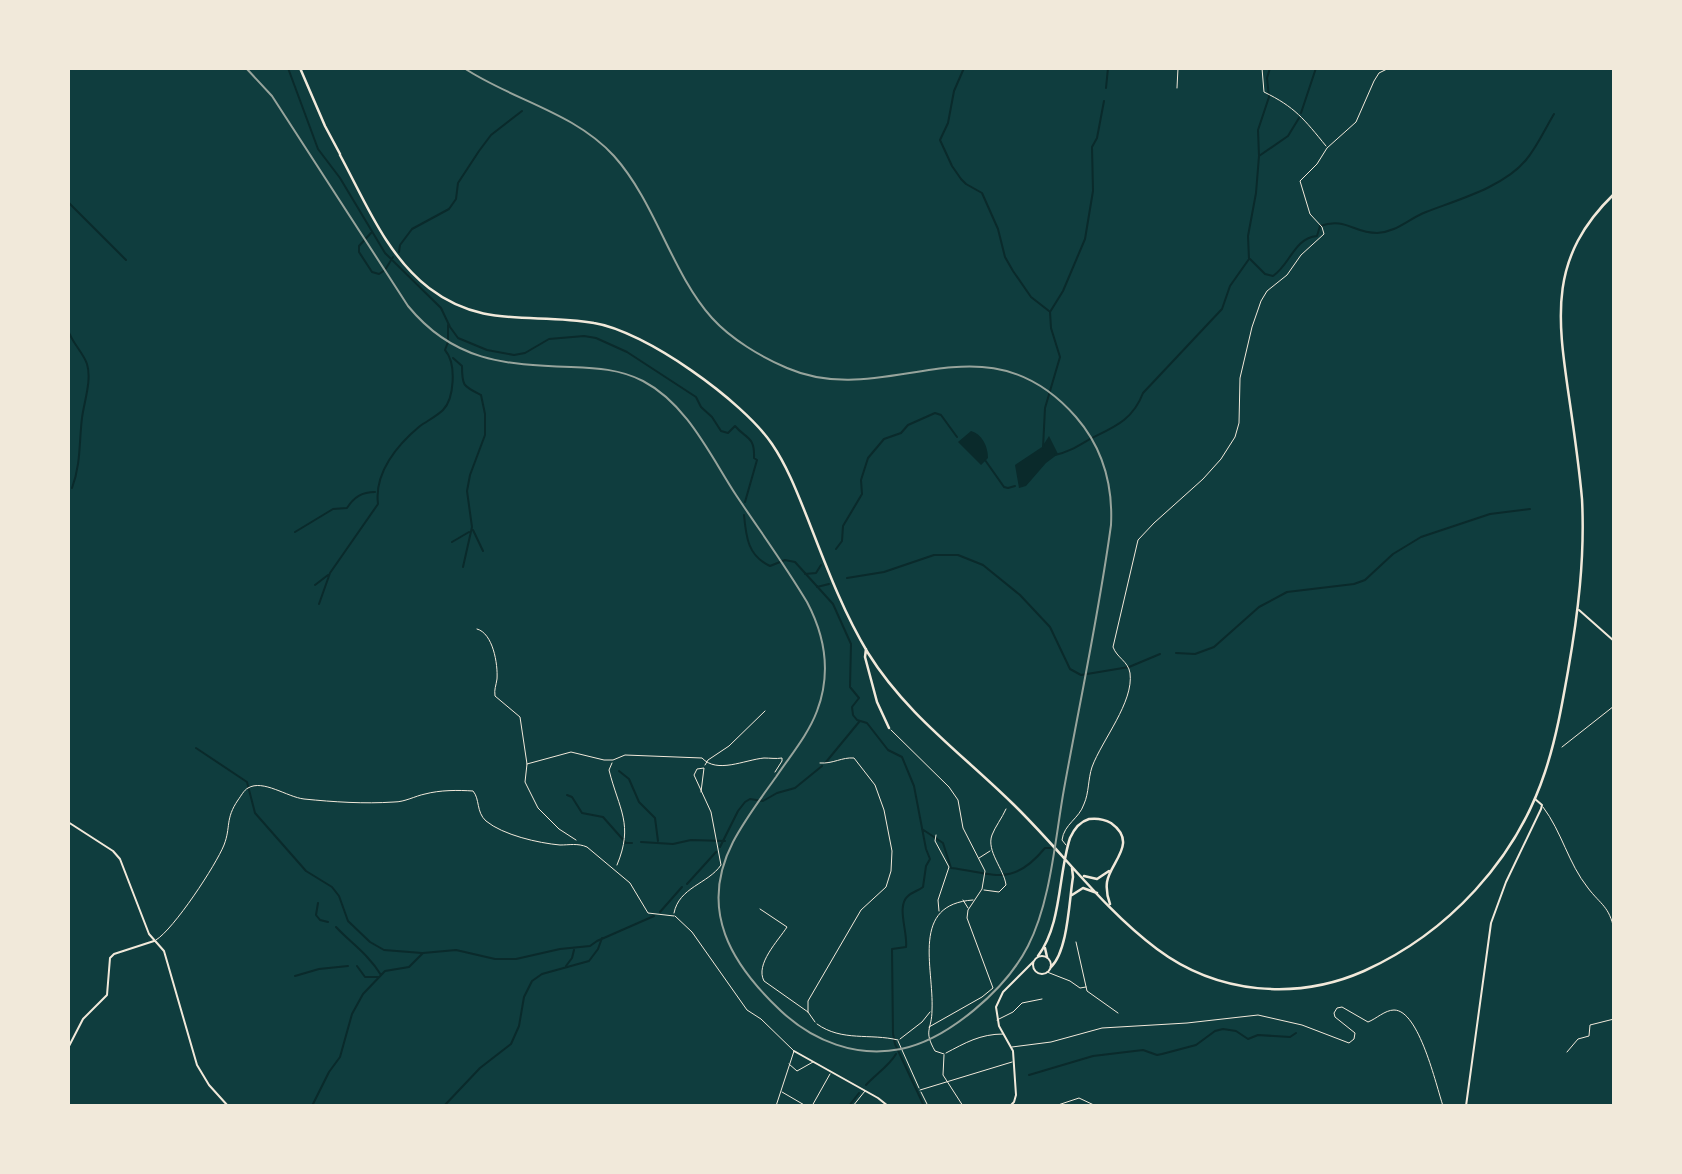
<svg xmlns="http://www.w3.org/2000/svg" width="1682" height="1174" viewBox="0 0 1682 1174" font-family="'Archivo Narrow',sans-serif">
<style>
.water{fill:#0a2a2b}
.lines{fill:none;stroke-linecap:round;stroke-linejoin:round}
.stream{stroke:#0a2a2b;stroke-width:2}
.path{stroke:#f1e9da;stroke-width:1}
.service{stroke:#f1e9da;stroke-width:1}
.minor{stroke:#f1e9da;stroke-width:1}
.tertiary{stroke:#f1e9da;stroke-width:2}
.primary{stroke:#f1e9da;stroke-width:2.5}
.trunk{stroke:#f1e9da;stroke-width:2.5}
.rail{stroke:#97a49c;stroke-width:2}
</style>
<rect width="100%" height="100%" fill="#0f3d3e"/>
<path class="water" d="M971 431C982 434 988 446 988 458L981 465 958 442Z
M1049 436 1058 454 1046 463 1026 486 1019 488 1015 465 1042 447Z"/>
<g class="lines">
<path class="stream" d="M288 68 318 149 340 178 385 253 441 308 450 327 458 338 487 350 514 355 525 353 549 339 584 336 596 338 627 352 696 397 701 407 712 417 721 431 728 433 735 426C746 439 755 436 754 458L757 460 745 502
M964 68 954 91 948 123 940 140 952 166 961 179 966 184 982 193 998 229 1005 257 1013 271 1031 297 1049 311
M1106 88 1108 68
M1301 113 1316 68
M1259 156 1258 130 1269 97 1267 78 1270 68
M68 202 126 260
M371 233 359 246V252L372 272 379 274 385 270 393 257
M399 252 400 245 412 229 449 209 456 199 458 183 479 151 491 135 522 111
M1250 259 1265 274 1273 276C1290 265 1294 238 1317 236L1320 226C1346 217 1353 233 1377 233 1397 232 1408 219 1426 212 1457 200 1504 187 1526 160 1537 147 1545 129 1554 114
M68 330C72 343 83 352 87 364 92 380 84 402 82 418 79 442 81 464 72 488
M453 358 462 366C462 386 463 386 481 395L485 414V435L470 475 467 491 472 527 463 567
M1043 448 1045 408 1060 357 1051 328 1050 312 1063 291 1085 239 1093 191 1092 147 1097 138 1104 101
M1055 455C1069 452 1078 446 1090 439 1114 427 1133 420 1143 393L1222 309 1230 286 1249 259 1248 236 1256 193 1259 156 1288 136 1299 118
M985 460 1004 487 1008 488 1015 486
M744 515C746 537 748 556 770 566L785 560 795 562 833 604 851 644 850 687 859 698 852 707 853 715 857 720 867 723 888 750 902 757 914 786 926 849 930 859 926 866 923 887C918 891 912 892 908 896 896 906 908 932 906 947L892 949 893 1034 895 1044 924 1106
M473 530 483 551
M295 532 333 509 347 508C354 497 362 492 375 492
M452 542 469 532
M836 549 842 541 843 526 862 494 861 480 868 458 884 439 901 433 908 425 935 413 941 415 957 437
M805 574 816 573 821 565
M847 578 884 572 934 555H958L983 565 1020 595 1050 627 1070 669 1081 675 1129 667 1160 654
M315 585 328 575
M817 587 829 584
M319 604 330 573 378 504C374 473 397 445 420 426 427 421 437 416 443 410 454 399 457 364 445 350L448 342V325
M1176 653 1195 654 1214 647 1259 607 1287 592 1354 584 1365 580 1393 554 1421 537 1490 514 1530 509
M196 748 247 782 255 813 306 871 332 887 339 896 348 921 370 942 384 950 422 953
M826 762 859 722
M619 771 629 779 639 802 655 818 658 841
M567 795 572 797 582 813 603 817 626 843H632
M922 829 943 843 951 868C994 873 1012 888 1045 848H1051
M641 842 673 844 691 840 725 841
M720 847 738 811 745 802 750 799 763 801 777 793 795 788 822 766
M687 884 716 852
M318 903 316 915 320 920 328 922
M660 912 682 887
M336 927C351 943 369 955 381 975
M357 966 365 977H379
M566 966 572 958 574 950
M295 976 319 969 348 966
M1029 1075 1093 1056 1143 1050 1157 1055 1162 1054 1196 1045 1215 1031 1223 1029 1236 1031 1248 1039 1258 1035 1290 1037 1296 1033
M866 1085C875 1075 890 1065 896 1054
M312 1106 329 1072 340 1057 352 1014 363 994 385 971 409 967 423 953 456 950 495 959H516L560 949 590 946 597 941 654 916
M444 1106 480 1068 511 1044 519 1026 524 997 532 981 542 974 589 961 598 949 602 938
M849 1106 859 1093"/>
<path class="path" d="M477 629C493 633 498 664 497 679 496 686 494 689 495 696L520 717 527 764 525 782 538 808 559 829 576 840
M612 763 609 770C619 810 634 824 617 865
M527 764 571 752 604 760H613L625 755 702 758C717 774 744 760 764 758 770 758 776 759 782 758V761L775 772
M705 765 708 760 729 746 765 711"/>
<path class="service" d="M760 909 787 927C778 941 755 964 764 981L808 1012 815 1022
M789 1064 797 1071 813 1062"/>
<path class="minor" d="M1262 68 1264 92C1295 107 1304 119 1326 146
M1177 88 1178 68
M891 730 949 787 958 800 963 828 985 871 982 889 968 910 967 918 993 988 982 997 929 1027
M1562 747 1614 706
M1543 807C1562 832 1568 863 1588 888 1601 905 1609 906 1614 929
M936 835 935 841 949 867 938 900 939 911
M1066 845 1062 840C1064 824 1079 819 1084 804 1089 793 1088 779 1092 767 1102 740 1134 702 1130 673 1128 661 1117 658 1113 647L1138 540 1154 523 1203 479 1221 459 1235 437 1239 423 1240 378 1252 327 1261 301 1267 291 1287 275 1301 255 1324 234 1322 227 1310 214 1300 181 1317 164 1327 148 1356 122 1374 81 1379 73 1389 68
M979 858 990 851
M984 890 999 892 1006 885C1004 869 986 851 992 835 995 827 1002 818 1006 809
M963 900 968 908
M674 913C679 887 708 884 721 865L711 812 694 775 697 769 704 768 701 792
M675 916 692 932 747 1010 761 1019 794 1051 776 1106
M156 940C174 929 216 865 224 845 231 827 225 819 238 800 241 796 244 790 248 788 263 779 287 797 304 799 334 802 364 804 394 802 405 802 415 796 425 794 440 790 458 790 473 791 480 799 476 812 486 821 503 835 538 843 560 845 569 845 578 843 587 847L630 883 648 913 674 916
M1076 942 1087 991 1118 1013
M1047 972 1070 981 1080 988 1086 987
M808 1012V1001L861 910 886 887 891 871 892 851 884 810 875 785 854 758C842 757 833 764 820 763
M997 1020 1013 1012 1022 1003 1042 999
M817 1024C842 1042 870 1033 898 1040
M900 1039 922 1022 930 1012
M898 1041 919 1088
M1012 1047 1051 1042 1102 1028 1187 1023 1258 1015 1302 1025 1349 1043 1354 1039 1355 1033 1335 1017 1334 1013 1337 1008 1342 1007 1368 1022C1376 1019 1385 1010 1394 1010 1419 1010 1436 1085 1443 1106
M1567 1052 1578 1039 1589 1036 1590 1025 1614 1019
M946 1053C965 1043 980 1034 1003 1034
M944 1054 935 1051C923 1030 932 1030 932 1010 934 967 910 904 973 900
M944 1055 943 1075 963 1106
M920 1090 1012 1062
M782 1092 806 1106
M921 1092 928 1106
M812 1106 830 1074
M853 1106 865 1091
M1055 1106 1079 1098 1096 1106"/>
<path class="tertiary" d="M1579 610 1614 641
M68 822 113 851 120 859 149 934 164 951 197 1065 209 1085 228 1106
M1033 965a9 9 0 1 1 18 0a9 9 0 1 1-18 0Z
M68 1048 83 1019 107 995 110 958 114 954 154 941
M794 1051 878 1098 888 1106
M1010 1106 1014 1102 1016 1095 1013 1051 999 1026 996 1007 1003 992 1034 961
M1466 1106 1491 923 1506 882 1541 809 1542 805 1535 799"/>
<path class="primary" d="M340 155C365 201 386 255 429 288 484 330 533 312 594 323 645 331 743 401 772 444 787 466 797 492 807 517 825 563 842 610 868 653 906 714 961 753 1011 802 1060 849 1103 909 1157 949 1217 994 1296 1001 1364 971 1448 933 1516 860 1545 772 1556 739 1562 705 1568 671 1578 614 1585 558 1582 499 1579 465 1574 431 1569 397 1557 315 1549 257 1614 194
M866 649 865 657 877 702 889 728
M1084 876 1097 879 1109 871
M1072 895 1083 888 1097 893
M1045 948 1047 957
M1038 956C1062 924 1058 875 1070 838 1074 829 1079 822 1089 819 1097 818 1104 819 1111 823 1139 843 1110 862 1107 882 1106 890 1107 896 1110 904
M1051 967C1068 951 1069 901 1073 877L1072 868"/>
<path class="trunk" d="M300 68 325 126 340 154"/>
<path class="rail" d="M246 68 272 96 408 306C453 361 504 365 571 367 596 368 620 369 643 381 687 404 710 455 736 495 760 531 785 565 807 602 825 636 831 674 817 711 808 735 790 756 776 777 761 798 745 819 733 842 698 910 731 964 781 1011 813 1041 856 1058 901 1049 949 1039 1006 989 1028 946 1051 901 1055 839 1064 789 1080 701 1099 613 1111 525 1113 485 1102 447 1076 417 983 311 888 412 787 368 761 357 731 339 712 318 671 272 656 203 614 156 574 112 512 100 464 68"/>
</g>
<rect width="1682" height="1174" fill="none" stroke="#f1e9da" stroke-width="140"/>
</svg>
